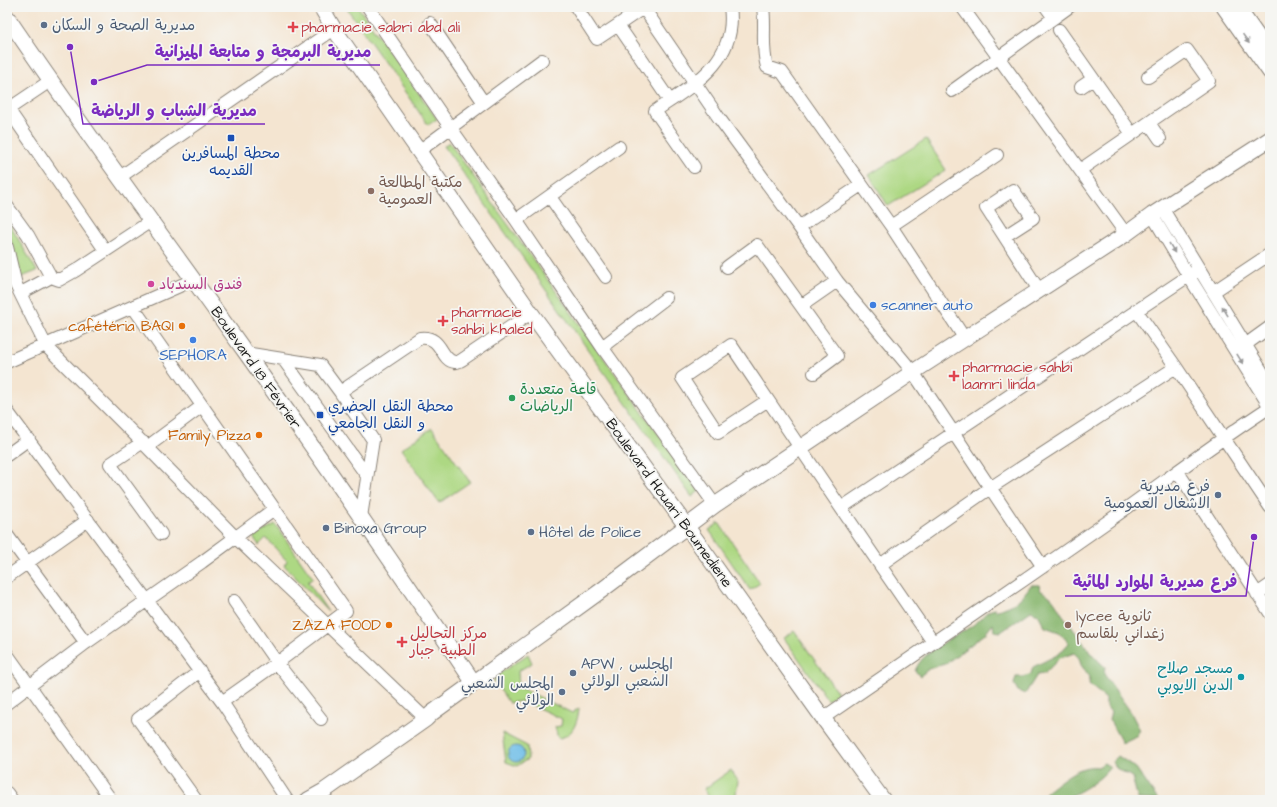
<svg xmlns="http://www.w3.org/2000/svg" width="1277" height="807" font-family="'Architects Daughter','Playpen Sans Arabic',sans-serif">
<rect width="100%" height="100%" fill="#f6f6f2"/>
<filter id="ink" filterUnits="userSpaceOnUse"><feTurbulence type="fractalNoise" baseFrequency=".025" numOctaves="2"/><feDisplacementMap in="SourceGraphic" scale="8" xChannelSelector="R" yChannelSelector="G"/><feConvolveMatrix kernelMatrix="1 2 1 2 8 2 1 2 1" color-interpolation-filters="sRGB"/></filter>
<filter id="wash" filterUnits="userSpaceOnUse"><feTurbulence type="fractalNoise" baseFrequency=".012" numOctaves="4" result="noise"/><feDisplacementMap in="SourceGraphic" scale="16" xChannelSelector="R" yChannelSelector="G"/><feGaussianBlur stdDeviation="0.9" result="paint"/><feColorMatrix in="noise" values="0 0 0 0 0 0 0 0 0 0 0 0 0 0 0 0 0 1.4 0 .05"/><feComposite in="paint" operator="in"/></filter>
<g filter="url(#wash)">
<rect width="100%" height="100%" fill="#f4e5d1"/>
<path fill="#add883" stroke="#647a50" d="M346,7H358L437,119L428,125Z
M926,139L946,170L888,206L869,175Z
M449,142L699,491L692,497L444,146Z
M7,220L37,271L19,278Z
M432,428L470,482L439,503L401,449Z
M719,523L760,583L750,590L709,530Z
M275,524L313,578L308,582L328,612L284,565L287,561L266,538L259,545L253,537Z
M794,631L838,693L828,700L784,638Z
M528,654L532,663L518,671L519,687L572,713L579,708C578,721 573,737 558,738L555,727L561,726L562,719L523,701L509,703L494,681L496,676Z
M502,733L527,746L528,759L517,766L506,762Z
M731,770L738,781L735,800H711L704,789Z"/>
<path fill="#8ab871" stroke="#536a46" d="M1031,585H1039L1041,591C1055,596 1057,608 1065,618C1078,635 1089,653 1105,667L1104,674L1130,711L1140,730L1136,736L1122,743L1109,719L1111,712L1106,707V699L1089,684L1090,677L1081,665L1079,658L1074,653L1060,658L1044,674L1037,675L1025,694L1018,691L1014,684L1016,677H1024L1031,674L1033,667L1059,654L1069,643L1059,632L1045,627L1038,614L1031,611L1001,632L994,631L993,624L985,634L945,664L930,668L920,676L915,671C924,647 960,637 978,621C985,615 985,611 995,609L996,611L997,610C1016,605 1020,600 1031,585Z
M1118,756L1136,768L1158,800L1138,799L1132,777L1116,768L1113,761Z
M1104,763L1110,767C1101,780 1078,794 1063,799C1058,801 1050,800 1044,800L1046,792C1061,781 1078,764 1098,767Z"/>
<path fill="#6dbde8" stroke="#446c82" d="M508 754a8 8 0 1 1 16 0a8 8 0 1 1-16 0Z"/>
</g>
<g filter="url(#ink)">
<g fill="none" stroke-linecap="round" stroke-linejoin="round">
<g stroke="#888076" stroke-width="14">
<path id="minor" d="M368,7L450,127L516,220L602,347L715,505
M576,7L597,39L618,25
M643,7L719,118L799,227L837,281L913,372L1043,567
M763,7C766,28 761,46 767,67L782,72L891,226L965,339
M962,7L1126,234
M1046,7L1054,18
M643,8L618,25L670,101
M430,23L484,103
M1059,30L1132,134
M1081,87L1093,79
M952,91L1069,7
M8,109L105,250
M7,110L50,81
M1149,123L1160,139
M419,151L542,60
M694,167L655,111C693,85 738,61 730,7
M1080,170L1209,81L1187,50L1148,77
M120,177L334,29
M550,197L606,277
M7,206L28,235L51,277
M1162,208L1270,385
M1152,215L1188,275L1270,407
M516,220L619,147
M891,226L997,155
M799,227L861,185
M1005,236L1033,218L1013,190L986,208L1039,290
M7,247L16,285L46,346L147,447L236,538L426,719
M727,267L757,245L801,306
M1213,292L1270,254
M21,293L51,277L59,280L75,271L151,221
M133,307L346,611L277,663L222,702
M1136,310L1176,367L1270,507
M1245,345L1270,327
M602,347L666,298
M246,353L320,365L340,392L420,338C443,335 440,361 455,362C458,363 463,359 466,357L531,313
M283,359L367,476
M7,362L193,280
M814,373L837,356L801,306L837,281
M340,392L373,440L361,517
M768,400L718,433L682,378L731,345C798,445 865,544 933,642
M7,411L222,702L287,800
M143,442L110,464L161,534
M147,447L202,406
M7,455L29,439
M1178,472L1270,613
M841,508L1199,269
M7,535L86,643
M880,565L990,488L1176,367
M7,577L88,520
M1257,594L1270,585
M234,601L277,663L321,719
M7,654L111,800
M7,703L86,643L202,562L274,509
M823,718C918,653 1013,588 1107,522C1161,484 1214,443 1270,407
M7,793L12,800
M196,800L138,719L200,671"/>
</g>
<g stroke="#888076" stroke-width="17">
<path id="major" d="M321,7L334,29L531,313L687,527L823,718L883,800
M1224,7L1270,72
M1237,7L1270,54
M7,17C84,131 166,241 246,353C324,462 399,572 474,683
M308,800L324,791L426,719L432,713L602,590L715,505L913,372L1126,234L1152,215L1270,139"/>
</g>
<use href="#minor" stroke="#fff" stroke-width="12"/>
<use href="#major" stroke="#fff" stroke-width="15"/>
</g>
<defs><path id="oneway-solid" d="M-6-.8H1V-3.2L6.5 0L1 3.2V.8H-6Z"/></defs>
<g fill="#999">
<use href="#oneway-solid" transform="translate(1246 39) rotate(55)"/>
<use href="#oneway-solid" transform="translate(1172 248) rotate(60)"/>
<use href="#oneway-solid" transform="translate(1225 311) rotate(-121)"/>
<use href="#oneway-solid" transform="translate(1240 359) rotate(58)"/>
</g>
</g>
<g fill="#5c6f8a" stroke="#f6f6f2" stroke-width="1.5">
<circle cx="44" cy="25" r="4"/>
<circle cx="1218" cy="495" r="4"/>
<circle cx="326" cy="528" r="4"/>
<circle cx="531" cy="532" r="4"/>
<circle cx="573" cy="673" r="4"/>
<circle cx="562" cy="692" r="4"/>
</g>
<g fill="#e0444e" stroke="#f6f6f2" stroke-width="1.5">
<path d="M291 21h4v4h4v4h-4v4h-4v-4h-4v-4h4z"/>
<path d="M441 315h4v4h4v4h-4v4h-4v-4h-4v-4h4z"/>
<path d="M952 370h4v4h4v4h-4v4h-4v-4h-4v-4h4z"/>
<path d="M400 636h4v4h4v4h-4v4h-4v-4h-4v-4h4z"/>
</g>
<g fill="#1a4fb4" stroke="#f6f6f2" stroke-width="1.5">
<rect x="227" y="134" width="8" height="8" rx="2"/>
<rect x="316" y="411" width="8" height="8" rx="2"/>
</g>
<g fill="#8d6e63" stroke="#f6f6f2" stroke-width="1.5">
<circle cx="371" cy="191" r="4"/>
<circle cx="1068" cy="625" r="4"/>
</g>
<circle fill="#d1479c" stroke="#f6f6f2" stroke-width="1.5" cx="151" cy="284" r="4"/>
<g fill="#3f7fe0" stroke="#f6f6f2" stroke-width="1.5">
<circle cx="873" cy="305" r="4"/>
<circle cx="193" cy="340" r="4"/>
</g>
<g fill="#e8710a" stroke="#f6f6f2" stroke-width="1.5">
<circle cx="182" cy="326" r="4"/>
<circle cx="259" cy="435" r="4"/>
<circle cx="389" cy="625" r="4"/>
</g>
<circle fill="#2e9e5b" stroke="#f6f6f2" stroke-width="1.5" cx="512" cy="398" r="4"/>
<circle fill="#0f9aa8" stroke="#f6f6f2" stroke-width="1.5" cx="1241" cy="677" r="4"/>
<g text-anchor="middle" dominant-baseline="central" stroke-width="3.5" stroke-linejoin="round" paint-order="stroke">
<g font-size="15" fill="#4e5e75" stroke="#f6f6f2" text-anchor="start">
<text x="52" y="25">مديرية الصحة و السكان</text>
<text x="1210" y="486" text-anchor="end">فرع مديرية<tspan x="1210" dy="17">الاشغال العمومية</tspan></text>
<text x="334" y="528">Binoxa Group</text>
<text x="539" y="532">Hôtel de Police</text>
<text x="581" y="664">APW , المجلس<tspan x="581" dy="17">الشعبي الولائي</tspan></text>
<text x="554" y="683" text-anchor="end">المجلس الشعبي<tspan x="554" dy="17">الولائي</tspan></text>
</g>
<g font-size="15" fill="#be3a42" stroke="#f6f6f2" text-anchor="start">
<text x="301" y="27">pharmacie sabri abd ali</text>
<text x="451" y="312">pharmacie<tspan x="451" dy="17">sahbi khaled</tspan></text>
<text x="962" y="367">pharmacie sahbi<tspan x="962" dy="17">laamri linda</tspan></text>
<text x="410" y="633">مركز التحاليل<tspan x="410" dy="17">الطبية جبار</tspan></text>
</g>
<g font-size="15" fill="#164399" stroke="#f6f6f2">
<text x="231" y="153">محطة المسافرين<tspan x="231" dy="17">القديمه</tspan></text>
<text x="328" y="406" text-anchor="start">محطة النقل الحضري<tspan x="328" dy="17">و النقل الجامعي</tspan></text>
</g>
<g font-size="15" fill="#785e54" stroke="#f6f6f2" text-anchor="start">
<text x="379" y="182">مكتبة المطالعة<tspan x="379" dy="17">العمومية</tspan></text>
<text x="1076" y="616">lycee ثانوية<tspan x="1076" dy="17">زغداني بلقاسم</tspan></text>
</g>
<g font-size="15" fill="#b23c85" stroke="#f6f6f2" text-anchor="start">
<text x="159" y="284">فندق السندباد</text>
</g>
<g font-size="15" fill="#366cbe" stroke="#f6f6f2" text-anchor="start">
<text x="881" y="305">scanner auto</text>
<text x="193" y="355" text-anchor="middle">SEPHORA</text>
</g>
<g font-size="15" fill="#c56008" stroke="#f6f6f2" text-anchor="end">
<text x="174" y="326">cafétéria BAQI</text>
<text x="251" y="435">Family Pizza</text>
<text x="381" y="625">ZAZA FOOD</text>
</g>
<g font-size="15" fill="#1c1c1c" stroke="#f6f6f2">
<text transform="translate(256 368) rotate(55)">Boulevard 18 Février</text>
<text transform="translate(669 503) rotate(54)">Boulevard Houari Boumediene</text>
</g>
<g font-size="15" fill="#27864d" stroke="#f6f6f2" text-anchor="start">
<text x="520" y="389">قاعة متعددة<tspan x="520" dy="17">الرياضات</tspan></text>
</g>
<g font-size="15" fill="#0d838f" stroke="#f6f6f2" text-anchor="end">
<text x="1233" y="668">مسجد صلاح<tspan x="1233" dy="17">الدين الايوبي</tspan></text>
</g>
</g>
<path fill="none" stroke="#7b2cbf" stroke-width="1.5" d="M94 82L147 65H380M70 47L83 124H265M1254 537L1246 596H1065"/>
<g fill="#7b2cbf" stroke="#f6f6f2" stroke-width="1.5">
<circle cx="94" cy="82" r="4"/>
<circle cx="70" cy="47" r="4"/>
<circle cx="1254" cy="537" r="4"/>
</g>
<g font-size="16" text-anchor="middle" font-weight="bold" fill="#7b2cbf" stroke="#f6f6f2" stroke-width="3.5" stroke-linejoin="round" paint-order="stroke">
<text x="263" y="57">مديرية البرمجة و متابعة الميزانية</text>
<text x="174" y="116">مديرية الشباب و الرياضة</text>
<text x="1155" y="587">فرع مديرية الموارد المائية</text>
</g>
<rect width="1277" height="807" fill="none" stroke="#f6f6f2" stroke-width="24"/>
</svg>
